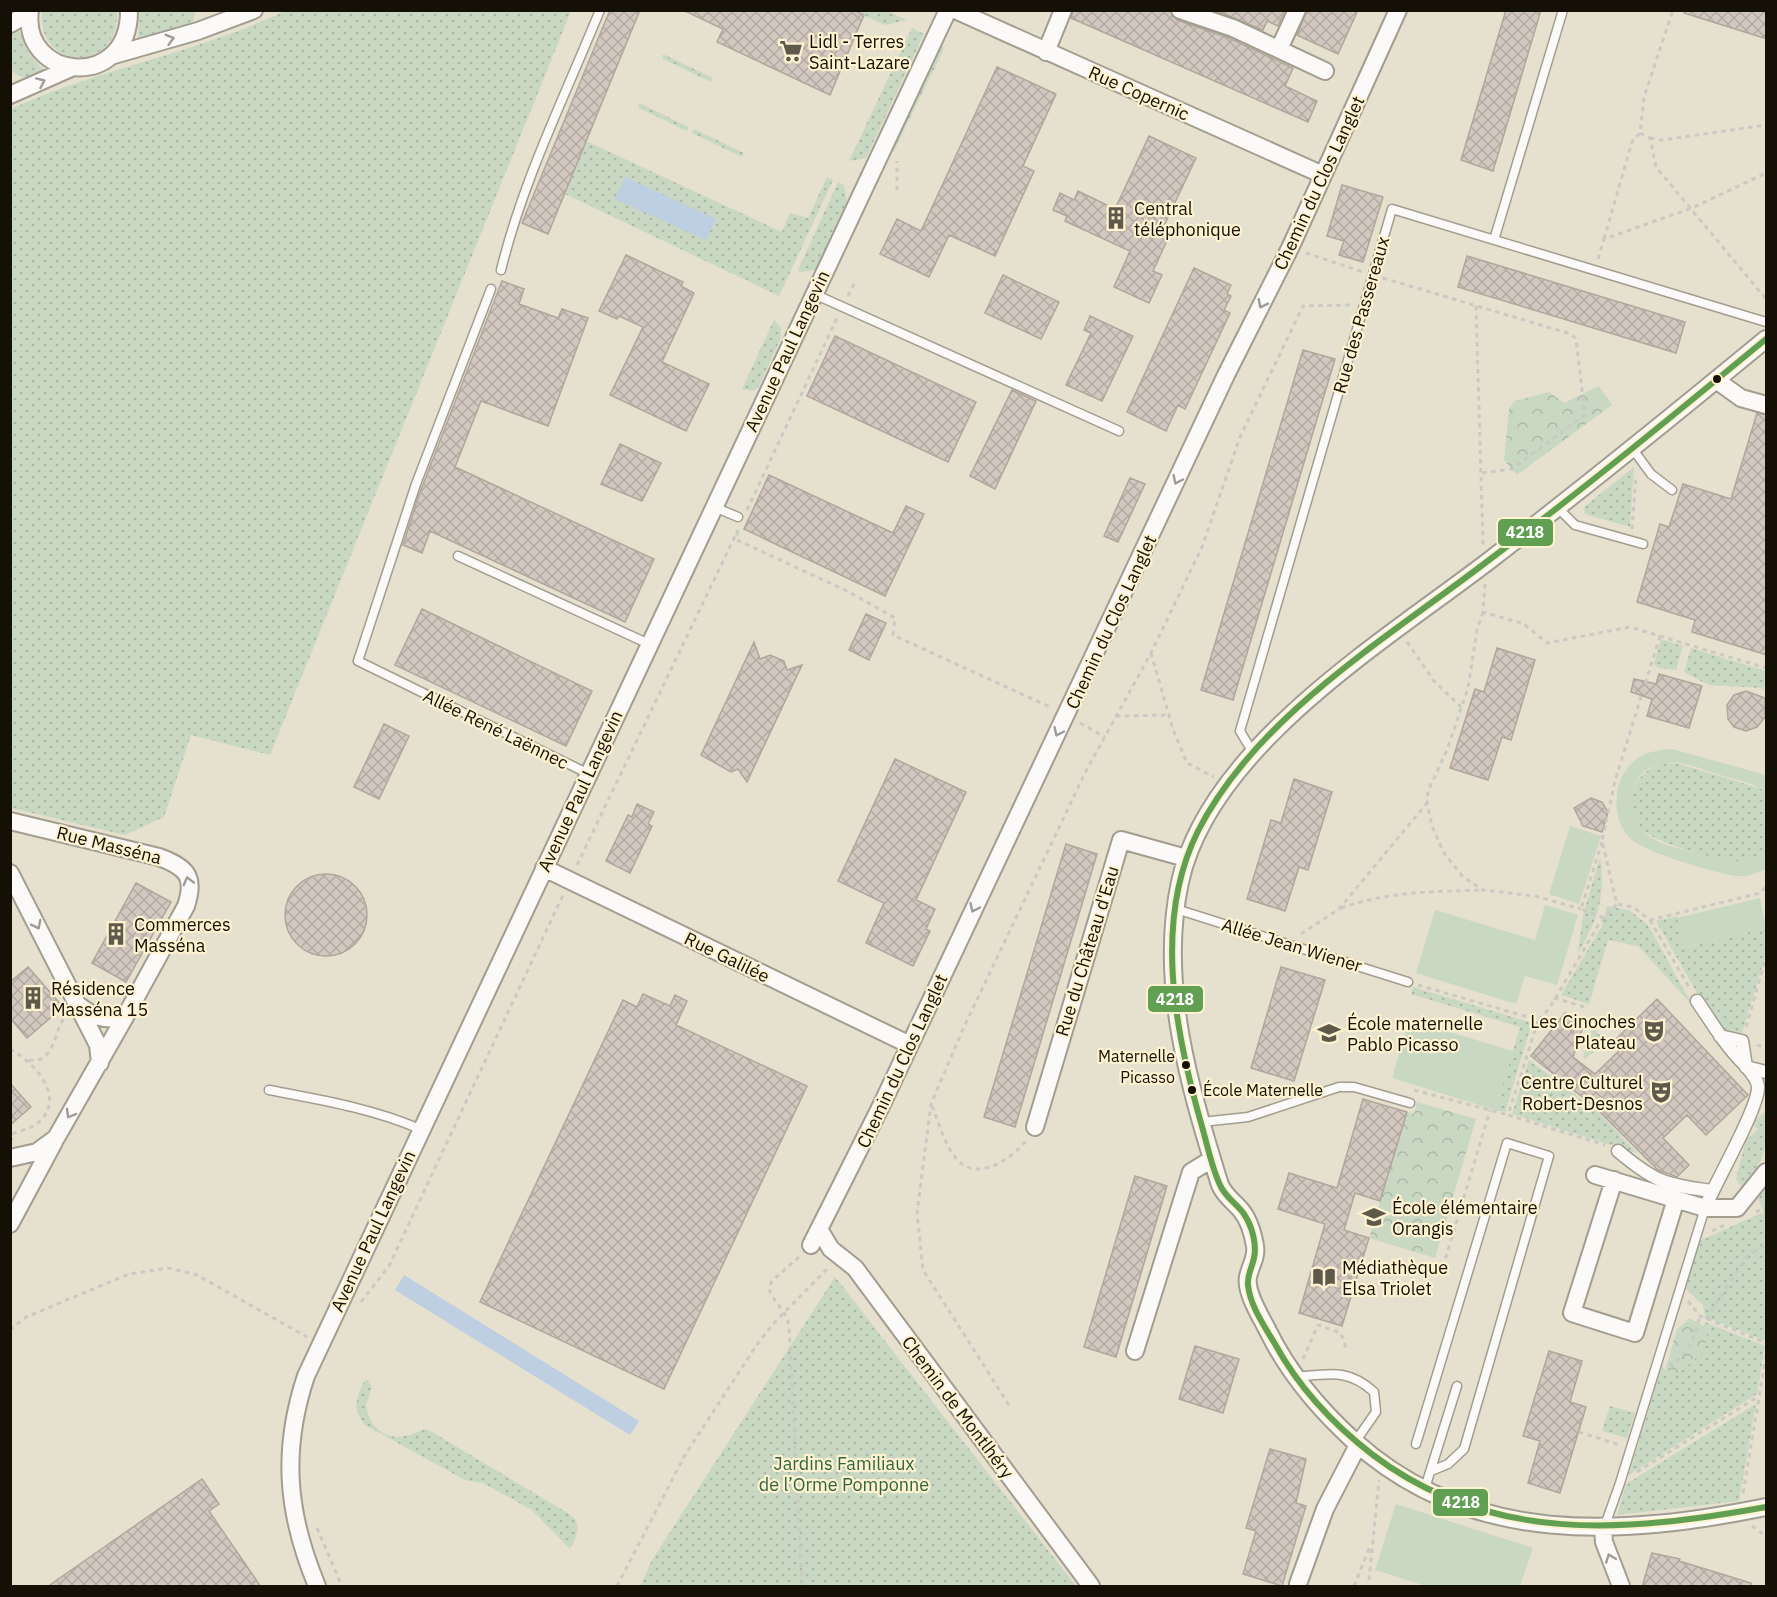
<svg xmlns="http://www.w3.org/2000/svg" width="1777" height="1597" font-family="'IBM Plex Sans',sans-serif">
<defs>
<pattern id="grass-dots" width="8" height="8" patternUnits="userSpaceOnUse" patternTransform="scale(1.5)"><rect width="8" height="8" fill="#c9d8c3"/><path d="M2 2h.1M6 6h.1" fill="none" stroke="#acb8a6" stroke-width="1.8" stroke-linecap="round"/></pattern>
<pattern id="forest-crowns" width="20" height="18" patternUnits="userSpaceOnUse" patternTransform="scale(1.5)"><rect width="20" height="18" fill="#c9d8c3"/><path d="M2 6a3 3 0 1 1 6 0M12 15a3 3 0 1 1 6 0" fill="none" stroke="#acb8a6"/></pattern>
<pattern id="building-cross-hatch" width="8" height="8" patternUnits="userSpaceOnUse" patternTransform="scale(1.5)"><rect width="8" height="8" fill="#d2c8bf"/><path d="M0 0l8 8M0 8l8-8" fill="none" stroke="#b3aba3"/></pattern>
</defs>
<rect width="100%" height="100%" fill="#e6e0ce"/>
<path fill="url(#grass-dots)" d="M287,10L571,11L270,755L191,735L164,817L125,835L11,808V109C100,68 198,53 287,10Z
M117,11C121,73 36,72 42,11Z
M139,11H195L193,23L138,41Z
M854,11H887L907,20L885,25Z
M912,28L924,34L866,158L849,161Z
M19,31L27,51L44,71C31,76 22,82 11,69V34Z
M942,44L944,49L893,153L892,149Z
M665,55L713,78L711,82L663,59L662,55Z
M641,104L689,127L687,131L639,108L638,105Z
M694,129L744,153L742,157L692,133Z
M586,141L782,232L790,213L808,218L827,177L833,180L779,296L565,194Z
M838,182L844,186L847,201L815,270L801,272L798,270Z
M774,320L781,327V338L758,388L752,391L742,389Z
M1634,467L1630,527L1585,514L1584,507Z
M1661,639L1683,646L1676,670L1659,668L1654,664Z
M1691,648L1766,671L1764,691L1761,688L1709,685L1684,672Z
M1664,762L1680,764L1762,789L1766,793V851C1759,856 1752,862 1742,862C1727,863 1711,857 1697,853C1668,844 1615,832 1634,788C1640,774 1650,767 1664,762Z
M1600,857C1606,897 1598,919 1578,953L1583,915Z
M1607,906L1629,910L1648,925L1693,1006L1638,946L1608,940L1589,1004L1561,995L1602,926Z
M1677,916L1685,948L1766,928V954L1742,1033L1723,1029L1701,1000L1656,921Z
M1413,987L1532,1023L1505,1112L1495,1110L1520,1027L1411,994Z
M1593,1027L1605,1042L1585,1059L1583,1057Z
M1529,1060L1600,1114L1637,1153L1512,1114Z
M1766,1111C1766,1151 1768,1155 1742,1187L1736,1179L1746,1140L1758,1130L1752,1123Z
M1766,1182V1341L1705,1317L1703,1305L1686,1289L1699,1241L1764,1212L1756,1194Z
M835,1277L1076,1586H640L652,1560Z
M1705,1322L1765,1346L1757,1394L1629,1475L1662,1365L1665,1370L1708,1329L1703,1326Z
M365,1380H368L372,1388L366,1405C368,1424 384,1441 405,1436C413,1435 419,1430 427,1429L571,1515C583,1526 576,1537 570,1549L532,1510L483,1483L465,1480L365,1425C352,1409 356,1396 365,1380Z
M1756,1404L1739,1501L1617,1515L1626,1484Z
M1610,1406L1635,1413L1627,1438L1602,1431Z"/>
<path fill="url(#forest-crowns)" d="M1599,386L1612,405L1517,475L1504,460L1509,409L1514,401L1549,392L1564,403Z
M1417,1102L1476,1119L1435,1258L1369,1238L1407,1112L1414,1114Z
M1690,1318L1708,1329L1704,1351L1675,1377L1666,1368L1677,1329Z"/>
<path fill="#c9d8c3" d="M1672,749L1766,775V793C1755,782 1735,780 1720,775C1703,770 1681,759 1663,763C1625,770 1624,817 1650,837C1663,846 1683,849 1698,853C1724,860 1743,868 1766,851V869C1759,872 1749,877 1740,876C1722,876 1645,852 1632,840C1609,820 1612,776 1637,759C1648,751 1660,750 1672,749Z
M1570,826L1601,836L1579,904L1549,894Z
M1760,898L1766,928L1684,948L1677,918Z
M1545,905L1578,915L1557,985L1525,976L1516,1004L1416,973L1435,910L1535,940Z
M1409,1020L1513,1051L1495,1110L1392,1078Z
M1396,1504L1533,1548L1520,1586H1426L1375,1570Z"/>
<path fill="#bfcfe2" d="M625,177L716,219L706,240L615,199Z
M404,1275L639,1421L630,1435L395,1290Z"/>
<path fill="url(#building-cross-hatch)" stroke="#b0a69c" stroke-width="1.5" d="M610,10H640L548,234L522,223Z
M683,10H854L864,15L830,95L717,42L723,29Z
M1073,10H1170L1177,20L1229,38L1293,68L1285,86L1317,101L1308,122L1071,18Z
M1214,10H1285L1278,26L1267,21L1263,30Z
M1307,10H1358L1338,54L1297,35Z
M1506,10H1541L1493,171L1461,160Z
M1685,10H1767V39L1684,13Z
M997,67L1056,94L1023,166L1034,171L995,256L949,235L929,277L880,254L897,219L921,231Z
M1149,136L1196,158L1162,230L1170,234L1153,271L1162,275L1149,303L1114,287L1130,251L1065,221L1067,216L1053,210L1060,193L1074,200L1078,191L1115,209Z
M1342,185L1383,197L1363,262L1339,255L1344,241L1327,236Z
M626,255L683,282L681,286L694,293L662,362L709,384L686,431L610,395L643,327L619,316L617,319L599,311Z
M1467,256L1685,322L1676,353L1458,287Z
M1194,268L1231,285L1227,294L1231,296L1224,310L1230,313L1185,409L1178,405L1166,431L1127,412Z
M1003,275L1059,302L1041,339L985,313Z
M502,281L524,289L519,304L558,318L562,309L588,318L548,426L481,401L455,467L654,559L625,622L430,531L422,553L403,545L419,495Z
M1090,316L1133,336L1102,401L1066,385L1091,333L1084,330Z
M835,336L976,402L948,462L807,396Z
M1303,350L1335,359L1233,700L1201,690Z
M1012,390L1036,401L995,489L970,476Z
M1757,413L1767,415V655L1692,632L1695,620L1637,602L1660,524L1669,527L1683,484L1731,499Z
M620,444L661,463L642,501L601,484Z
M769,475L893,533L906,506L924,514L885,596L744,529Z
M1130,478L1145,484L1118,542L1104,536Z
M422,609L592,691L566,746L395,665Z
M866,614L886,623L869,660L849,650Z
M754,642L760,659L770,655L784,661L787,670L802,665L747,782L738,769L731,772L701,755Z
M1497,648L1535,660L1511,740L1502,737L1488,780L1450,768L1475,689L1484,692Z
M1659,674L1702,686L1689,728L1647,716L1652,699L1631,692L1634,679L1656,684Z
M1746,691L1765,698V717L1757,727L1746,731L1734,727L1728,719L1727,705L1734,695Z
M384,724L409,736L379,799L354,787Z
M895,759L966,792L916,900L935,909L926,929L930,931L913,966L866,943L884,903L838,881Z
M1294,779L1332,792L1308,870L1299,867L1285,911L1247,899L1271,820L1281,823Z
M1591,798L1602,802L1608,812L1602,832L1583,826L1574,808Z
M637,804L654,812L648,824L652,826L630,873L606,861L628,815L632,817Z
M1066,844L1097,854L1015,1127L984,1117Z
M285 915a41 41 0 1 1 82 0a41 41 0 1 1-82 0Z
M136,883L171,902L126,982L92,963Z
M28,967L63,1007L27,1038L10,1018V982Z
M1281,967L1325,980L1294,1081L1251,1068Z
M643,994L670,1006L675,995L687,1001L676,1025L807,1086L664,1389L480,1302L623,1000L637,1007Z
M1657,999L1748,1095L1706,1135L1687,1115L1663,1138L1689,1165L1677,1177L1658,1170L1596,1108L1531,1056L1565,1013L1585,1020L1573,1057L1595,1074L1622,1048L1615,1040Z
M10,1083L31,1107L10,1125Z
M1363,1099L1407,1112L1380,1201L1355,1193L1344,1230L1369,1238L1342,1326L1299,1313L1325,1224L1278,1209L1289,1173L1337,1188Z
M1135,1176L1167,1186L1116,1357L1084,1347Z
M1195,1346L1239,1359L1223,1413L1179,1399Z
M1549,1351L1582,1361L1570,1402L1586,1407L1560,1493L1528,1483L1540,1441L1523,1436Z
M1270,1449L1306,1459L1296,1503L1306,1506L1282,1586L1243,1574L1256,1531L1246,1528Z
M202,1479L219,1504L209,1511L261,1587H47Z
M1652,1553L1680,1559L1679,1561L1751,1583V1587H1642Z"/>
<g fill="none" stroke-linecap="round" stroke-linejoin="round">
<g stroke="#a29d8f" stroke-width="11">
<path id="service" d="M1494,240L1563,10
M501,270C523,180 565,96 600,10
M491,289L416,484L358,661L589,774
M814,294L1119,431
M1632,448L1651,474L1672,490
M714,507L738,517
M1557,507L1575,525L1643,544
M458,556L649,644
M1252,751L1240,731L1392,209L1766,322
M1176,909L1408,982
M269,1090C321,1100 371,1108 420,1129
M1202,1122L1248,1117L1339,1087H1354L1410,1103
M1296,1377C1328,1374 1348,1368 1374,1392L1376,1412L1355,1442
M1416,1444L1507,1143L1549,1156L1464,1449L1448,1464L1431,1471
M1425,1488L1457,1386
M1604,1528L1620,1483L1705,1208"/>
</g>
<g stroke="#a29d8f" stroke-width="15">
<path id="pedestrian" d="M1697,1001C1712,1023 1725,1045 1744,1064C1749,1070 1758,1079 1758,1087C1759,1107 1715,1183 1705,1208
M1720,1036L1742,1041L1746,1067L1766,1072
M1618,1151C1655,1182 1665,1185 1712,1191"/>
</g>
<g stroke="#a29d8f" stroke-width="20">
<path id="minor" d="M30,10C20,81 130,92 129,10
M955,10L1323,175
M1180,10L1233,28L1325,71
M10,24L29,13
M1279,49L1297,10
M1046,52L1063,10
M114,55L198,31L254,10
M10,95L71,68
M1766,339C1675,414 1584,488 1490,560C1386,640 1209,747 1180,882C1158,984 1190,1088 1220,1185C1225,1196 1232,1200 1240,1209C1248,1218 1253,1234 1255,1246C1257,1258 1250,1266 1248,1277C1245,1292 1261,1317 1268,1331C1289,1374 1319,1409 1354,1441C1471,1547 1623,1536 1766,1507
M1716,380L1741,398L1766,405
M10,821L159,857C186,867 196,876 186,906L125,1017C104,1021 93,1017 77,1004
M544,868L910,1045
M10,873L98,1045L100,1063
M1035,1127L1121,840L1186,858
M10,1158L37,1152L56,1138L125,1017
M1595,1175L1705,1208H1737L1766,1172
M1614,1180L1572,1313L1635,1333L1676,1199
M10,1224L54,1142
M820,1231L831,1249L855,1268L1091,1586
M811,1245L882,1104L1226,375L1291,246L1398,10
M1135,1351L1191,1172L1212,1159
M1603,1528L1604,1542L1621,1586
M1298,1584L1325,1509L1358,1445
M317,1586C287,1514 281,1451 306,1376L948,10"/>
</g>
<path stroke="#cac9c4" stroke-width="3" stroke-dasharray="4.5 4.5" stroke-linecap="butt" d="M1640,133L1650,138L1656,167L1766,299
M1650,138L1662,140L1766,125
M897,190V161
M1604,239L1632,142L1640,133L1644,97L1673,10
M1306,253L1363,272
M1598,259L1604,239L1692,208L1766,173
M1383,278L1571,334L1576,339L1585,415L1512,469L1482,473
M848,296L854,284
M1476,306L1483,545
M747,510L837,318
M1632,529L1636,476
M737,531V540L847,591L895,618L893,635L1050,707
M1485,584L1483,612L1524,624L1547,643L1630,627L1766,668
M1483,612L1477,630L1468,688L1447,750L1428,791L1427,803L1432,826L1444,853L1463,877L1483,890L1535,896L1581,909
M1660,636L1615,781L1602,841L1617,904L1633,907L1650,920L1760,893L1766,887
M1407,642L1434,681L1461,707
M1151,653L1173,729L1187,763L1214,777
M1116,716L1169,715
M1080,723L1105,737
M1602,842L1581,909L1604,918
M577,865L738,530
M1341,908C1391,891 1430,892 1482,890
M1650,920L1690,989
M1301,934L1339,909L1427,803
M1418,985L1538,1020L1549,1009L1599,924L1617,904
M1554,998L1588,1008
M1538,1021L1508,1115L1605,1145
M1746,1027L1766,958
M1757,1045L1766,1048
M10,1049C36,1063 69,1101 35,1125C29,1129 19,1131 12,1134V1140
M29,1060C55,1064 53,1032 65,1017
M1414,1090L1508,1115
M932,1106C939,1123 944,1143 955,1157C975,1184 1010,1160 1026,1141
M1756,1212L1766,1207
M1712,1231L1725,1225
M799,1257L772,1281L769,1289C775,1305 786,1309 789,1326L802,1586
M1443,1267L1490,1110
M1688,1301L1700,1316L1766,1343
M361,1302L389,1266L563,895
M1706,1319L1748,1255L1766,1245
M10,1330L26,1317L129,1274L168,1268L197,1275L307,1337
M1303,1359L1318,1325L1341,1333L1346,1348
M1669,1364L1673,1365L1691,1345L1700,1316
M1009,1405L923,1270L917,1213L931,1104L963,1029L1086,771L1151,653L1202,547L1240,437L1303,306L1350,305
M1579,1432L1620,1445
M1637,1472L1759,1396
M1743,1493L1766,1356
M1752,1526L1766,1536
M317,1528L342,1586
M1369,1580L1379,1480
M617,1586L685,1455L756,1346L773,1324L829,1267
M1354,1586L1371,1544"/>
<use href="#service" stroke="#fbfaf8" stroke-width="8"/>
<use href="#pedestrian" stroke="#fbfaf8" stroke-width="12"/>
<use href="#minor" stroke="#fbfaf8" stroke-width="16"/>
<g stroke="#fff2d0" stroke-width="10">
<path id="bus-1" d="M1766,339C1675,414 1584,489 1489,560C1389,637 1257,715 1198,831C1153,921 1175,1031 1201,1123C1207,1143 1211,1166 1220,1185C1225,1197 1237,1204 1244,1214C1252,1226 1257,1244 1254,1258C1252,1268 1247,1275 1248,1285C1250,1306 1265,1327 1275,1344C1299,1388 1334,1425 1373,1455C1492,1545 1628,1532 1766,1507"/>
</g>
<use href="#bus-1" stroke="#619f52" stroke-width="6"/>
</g>
<defs><path id="oneway-chevron" d="M-2-3.5L2.5 0L-2 3.5" fill="none" stroke-width="1.6" stroke-linecap="round" stroke-linejoin="round" transform="scale(1.5)"/></defs>
<g stroke="#9f9c97">
<use href="#oneway-chevron" transform="translate(170 39) rotate(-16)"/>
<use href="#oneway-chevron" transform="translate(41 82) rotate(-24)"/>
<use href="#oneway-chevron" transform="translate(1262 304) rotate(117)"/>
<use href="#oneway-chevron" transform="translate(1177 480) rotate(115)"/>
<use href="#oneway-chevron" transform="translate(1058 732) rotate(115)"/>
<use href="#oneway-chevron" transform="translate(188 881) rotate(-105)"/>
<use href="#oneway-chevron" transform="translate(974 908) rotate(115)"/>
<use href="#oneway-chevron" transform="translate(37 925) rotate(63)"/>
<use href="#oneway-chevron" transform="translate(70 1114) rotate(120)"/>
<use href="#oneway-chevron" transform="translate(1610 1558) rotate(-111)"/>
</g>
<defs>
<g id="supermarket-bare" transform="scale(1.8)"><path d="M-6-5.5h2.5l.6 2H6L4.5 2H-2.5L-4.4-4H-6ZM-1.5 3.2a1.3 1.3 0 1 0 .1 0ZM3 3.2a1.3 1.3 0 1 0 .1 0Z" fill="#5e594b" stroke="#fff2d0" stroke-width="2.5" paint-order="stroke"/></g>
<g id="building-bare" transform="scale(1.8)"><path d="M-4-6H4V6H1V3H-1V6H-4ZM-2.5-4.3h1.7v1.8h-1.7ZM.8-4.3h1.7v1.8H.8ZM-2.5-1h1.7V.8h-1.7ZM.8-1h1.7V.8H.8Z" fill="#5e594b" stroke="#fff2d0" stroke-width="2.5" paint-order="stroke"/></g>
<g id="theatre-bare" transform="scale(1.8)"><path d="M-5-5.5Q0-4 5-5.5V0Q5 5 0 6Q-5 5-5 0ZM-3.3-2.5H-1v1.5H-3.3ZM1-2.5H3.3v1.5H1ZM-2.8 1Q0 5.5 2.8 1Z" fill="#5e594b" stroke="#fff2d0" stroke-width="2.5" paint-order="stroke"/></g>
<g id="school-bare" transform="scale(1.8)"><path d="M0-5L7-2L0 1L-7-2ZM-4 1L0 2.5L4 1V4Q0 6-4 4Z" fill="#5e594b" stroke="#fff2d0" stroke-width="2.5" paint-order="stroke"/></g>
<g id="library-bare" transform="scale(1.8)"><path d="M-6-4Q-3-5.5-.7-3.5V5Q-3 3-6 4ZM6-4Q3-5.5 .7-3.5V5Q3 3 6 4Z" fill="#5e594b" stroke="#fff2d0" stroke-width="2.5" paint-order="stroke"/></g>
</defs>
<g fill-rule="evenodd">
<use href="#supermarket-bare" x="791" y="51"/>
<use href="#building-bare" x="1116" y="218"/>
<use href="#building-bare" x="116" y="934"/>
<use href="#building-bare" x="33" y="998"/>
<use href="#theatre-bare" x="1654" y="1031"/>
<use href="#school-bare" x="1329" y="1033"/>
<use href="#theatre-bare" x="1661" y="1092"/>
<use href="#school-bare" x="1374" y="1217"/>
<use href="#library-bare" x="1324" y="1277"/>
</g>
<g fill="#141005" stroke="#fff2d0" stroke-width="2">
<circle cx="1717" cy="379" r="5"/>
<circle cx="1186" cy="1065" r="5"/>
<circle cx="1192" cy="1090" r="5"/>
</g>
<g text-anchor="middle" dominant-baseline="central" stroke-width="4.5" stroke-linejoin="round" paint-order="stroke">
<g font-size="16" fill="#141005" stroke="#fff2d0" text-anchor="end">
<text x="1175" y="1056">Maternelle<tspan x="1175" dy="21">Picasso</tspan></text>
<text x="1203" y="1090" text-anchor="start">École Maternelle</text>
</g>
<g font-size="18" fill="#141005" stroke="#fff2d0" text-anchor="start">
<text x="809" y="41">Lidl - Terres<tspan x="809" dy="21">Saint-Lazare</tspan></text>
<text x="1134" y="208">Central<tspan x="1134" dy="21">téléphonique</tspan></text>
<text x="134" y="924">Commerces<tspan x="134" dy="21">Masséna</tspan></text>
<text x="51" y="988">Résidence<tspan x="51" dy="21">Masséna 15</tspan></text>
<text x="1636" y="1021" text-anchor="end">Les Cinoches<tspan x="1636" dy="21">Plateau</tspan></text>
<text x="1347" y="1023">École maternelle<tspan x="1347" dy="21">Pablo Picasso</tspan></text>
<text x="1643" y="1082" text-anchor="end">Centre Culturel<tspan x="1643" dy="21">Robert-Desnos</tspan></text>
<text x="1392" y="1207">École élémentaire<tspan x="1392" dy="21">Orangis</tspan></text>
<text x="1342" y="1267">Médiathèque<tspan x="1342" dy="21">Elsa Triolet</tspan></text>
</g>
<g font-size="18" fill="#141005" stroke="#fff2d0">
<text transform="translate(1139 93) rotate(24)">Rue Copernic</text>
<text transform="translate(1319 183) rotate(-65)">Chemin du Clos Langlet</text>
<text transform="translate(1361 315) rotate(-74)">Rue des Passereaux</text>
<text transform="translate(787 351) rotate(-65)">Avenue Paul Langevin</text>
<text transform="translate(1111 622) rotate(-65)">Chemin du Clos Langlet</text>
<text transform="translate(496 729) rotate(26)">Allée René Laënnec</text>
<text transform="translate(580 791) rotate(-65)">Avenue Paul Langevin</text>
<text transform="translate(109 845) rotate(14)">Rue Masséna</text>
<text transform="translate(1292 945) rotate(17)">Allée Jean Wiener</text>
<text transform="translate(1087 951) rotate(-73)">Rue du Château d'Eau</text>
<text transform="translate(727 957) rotate(26)">Rue Galilée</text>
<text transform="translate(902 1061) rotate(-65)">Chemin du Clos Langlet</text>
<text transform="translate(373 1231) rotate(-65)">Avenue Paul Langevin</text>
<text transform="translate(958 1407) rotate(53)">Chemin de Montlhéry</text>
</g>
<g font-size="18" fill="#2c653f" stroke="#fff2d0">
<text x="844" y="1463">Jardins Familiaux<tspan x="844" dy="21">de l’Orme Pomponne</tspan></text>
</g>
</g>
<g stroke="#fff2d0" stroke-width="2">
<rect x="1497" y="518" width="57" height="29" rx="6" fill="#619f52"/>
<rect x="1147" y="985" width="57" height="28" rx="6" fill="#619f52"/>
<rect x="1432" y="1488" width="57" height="29" rx="6" fill="#619f52"/>
</g>
<g font-size="16" text-anchor="middle" font-weight="bold" fill="#fff">
<text x="1525" y="538">4218</text>
<text x="1175" y="1005">4218</text>
<text x="1461" y="1508">4218</text>
</g>
<rect width="1777" height="1597" fill="none" stroke="#141005" stroke-width="24"/>
</svg>
